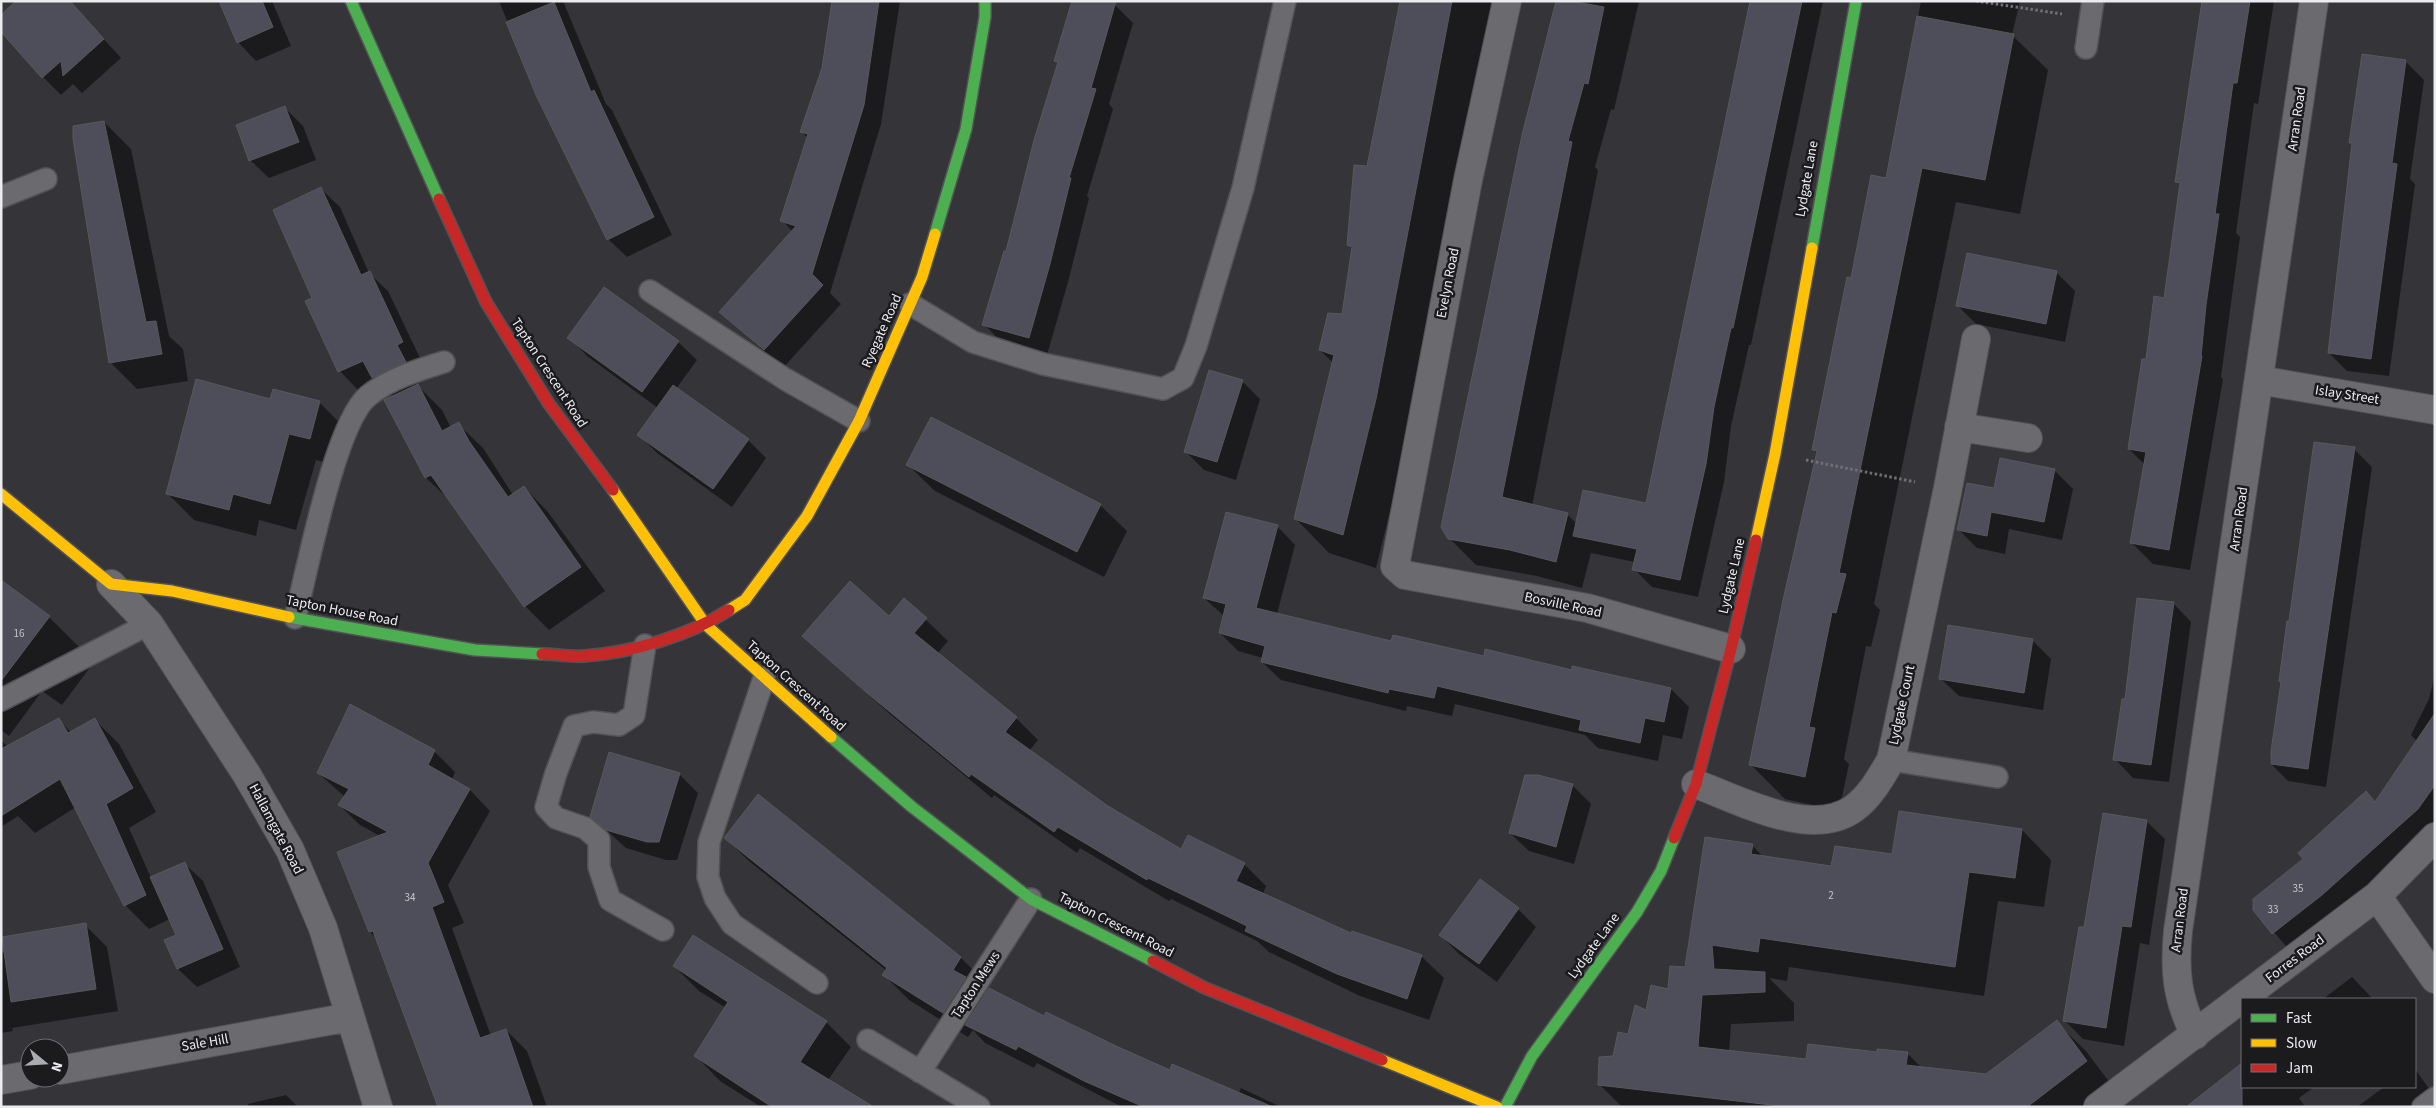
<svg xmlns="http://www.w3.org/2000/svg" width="2436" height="1108" font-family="'Source Sans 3',sans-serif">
<rect width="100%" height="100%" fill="#343439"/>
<path fill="#0007" d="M69,1L121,58L82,93L73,84L61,95L43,77Z
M219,1H272L291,46L256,61L238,42Z
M499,1H563L606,104L612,110L672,235L627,257L608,239L538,97Z
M833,1H900L881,124L830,293L841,304L783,368L720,312L792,231L782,220L808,138L802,132L823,68Z
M1102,1L1115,5L1133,23L1109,104L1113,109L1087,196L1089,198L1068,282L1047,355L1002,343L984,324L1007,253L1059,63L1056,61Z
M1402,1H1494L1409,434L1376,568L1329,553L1295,518L1333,363L1320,350L1343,316L1353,250L1348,244L1368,167Z
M1557,1H1639L1614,110L1611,109L1595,167L1598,170L1532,506L1568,515L1577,524L1647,505L1751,1H1823L1751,345H1749L1731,426L1724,482L1698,597L1652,587L1634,569L1635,562L1591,553L1582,588L1537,576L1476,565L1449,538Z
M1921,1H2020L2012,35L2048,70L2020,214L1956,202L1874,604L1880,610L1871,647L1866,646L1844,759L1849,764L1839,811L1785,799L1751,765L1817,454L1813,449L1852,280L1887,180Z
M2203,1H2274L2258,104L2254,103L2236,233L2240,237L2221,377L2223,379L2190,570L2153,564L2131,542L2145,465L2129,449L2147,361L2165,299L2180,185L2177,182Z
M2405,61L2424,80L2410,179L2415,184L2389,376L2347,371L2329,353L2353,144L2351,142Z
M285,108L303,126L316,160L269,178L250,160Z
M104,122L131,149L169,336L183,349L188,381L137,389L110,362Z
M321,189L340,207L369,273L388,291L421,360L414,363L423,380L416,384L442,410L451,428L458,424L483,448L513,495L524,487L548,512L605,591L549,630L525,606L451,501L426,478L386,401L393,397L377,381L358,390L340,371L307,302L314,299Z
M2057,273L2075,291L2065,342L1976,324L1957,305Z
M605,288L678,342L697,360L676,389L748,440L766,458L732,507L657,453L639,435L658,408L587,356L569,337Z
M1242,381L1260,399L1236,480L1204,470L1186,452Z
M271,401L319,402L346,429L336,465L316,460L296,530L259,520L256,536L194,520L167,493Z
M2354,449L2372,467L2326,787L2288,781L2270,763L2290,623Z
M908,465L1100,505L1127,531L1104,577L935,491Z
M2054,470L2073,489L2062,540L2009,529L2005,554L1977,548L1959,530Z
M1277,526L1295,545L1277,614L1392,643L1671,689L1689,707L1682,739L1663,735L1658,761L1598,748L1585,735L1455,704L1452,716L1407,706L1406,711L1281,680L1262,662L1263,658L1238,651L1220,633L1224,616L1204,598Z
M1,581L49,617L94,662L62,705L42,691L9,736L1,730Z
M905,600L948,641L937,654L1016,718L1038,740L1029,751L1107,807L1182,851L1244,864L1266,886L1263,894L1352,935L1421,956L1444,978L1429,1020L1360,996L1269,952L1257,941L1171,899L1169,901L1080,848L1077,853L994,795L992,798L891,715L803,636L889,617Z
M2173,603L2191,622L2169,782L2133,778L2115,759L2126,701Z
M1949,626L2033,641L2051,659L2043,710L1959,696L1940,678Z
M2435,674V829L2291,952L2255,910L2375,803L2417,741L2411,735L2429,699Z
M59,720L72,733L95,720L119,744L156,812L129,828L151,878L184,863L203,881L240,967L197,987L178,969L166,940L177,936L170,919L149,929L125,905L76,807L35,833L18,816L1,827V740L8,747Z
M434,751L455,772L452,780L470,790L490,811L448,885L464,923L452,928L491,1036L506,1030L527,1051L547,1107H439L377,939L370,932L339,852L380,836L360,825L339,805L345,797L318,773Z
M679,774L698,793L677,860H666L626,848L591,816Z
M1538,776L1573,786L1591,804L1574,864L1529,851L1510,833Z
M2146,821L2165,839L2149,945L2140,943L2124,1046L2083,1039L2065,1021L2085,929Z
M2022,830L2051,860L2044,907L1998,901L1984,996L1789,967L1787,981L1769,978L1794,1003V1021L1731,1024L1729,1052L1807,1061L1878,1053H1907L1922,1068L1986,1076L2056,1022L2086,1051L2116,1091L2095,1107H1622L1599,1084L1628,1035L1647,1011L1669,991L1686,968L1753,846L1764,858L1832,868Z
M725,838L961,958L985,982L979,991L985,997L1045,1018L1171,1071L1239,1093L1241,1088L1281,1107H1122L1037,1063L1034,1068L985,1043L973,1030L968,1037L909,1000L884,975L887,971L750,862Z
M1518,909L1536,927L1497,982L1459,954L1440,935Z
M85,925L107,947L118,1011L12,1028L13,1031L1,1033V953Z
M674,966L826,1022L851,1047L828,1080L871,1107H761L720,1081L696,1056L726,1008L699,991Z
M2352,977L2373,999H2323Z
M2242,1065V1087H2314L2299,1098L2304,1105L2302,1107H2188Z
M2415,1069L2435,1097L2425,1107H2357L2384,1087H2415Z
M286,1095L298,1107H249L248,1104Z"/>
<path fill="#4e4e5a" stroke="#58585c" d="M16,1H70L104,39L63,76L61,61L42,78L1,32V15Z
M219,1H262L273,27L237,43Z
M832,1H879L864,105L812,274L823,285L764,350L719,312L796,226L780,221L808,134L800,132L822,68Z
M1072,1H1116L1091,88L1096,89L1069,178H1071L1050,264L1029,338L982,325L1004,251H1006L1034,140L1058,62L1054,61Z
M1400,1H1452L1376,399L1343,535L1294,519L1334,355L1319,350L1328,313L1342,314L1352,247L1347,245L1354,165L1367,166Z
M1556,1H1570L1604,7L1588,84L1584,83L1568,141L1572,142L1502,497L1568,513L1556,562L1510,550L1448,539L1441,527L1522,135Z
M1750,1H1802L1733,328H1731L1714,407L1706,464L1680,580L1632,570L1637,549L1573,536L1583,490L1646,503Z
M2202,1H2250L2237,83H2233L2215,214H2219L2206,305L2201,356H2202L2169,550L2130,543L2146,452L2128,449L2142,359H2146L2154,296L2164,298L2180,183L2175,182Z
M554,2L591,92L594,90L654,217L607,240L536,95L506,22Z
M1917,16L2014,34L1985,180L1922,168L1839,573L1846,574L1836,613L1832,612L1809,727L1815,728L1805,777L1749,765L1783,600L1817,451L1812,450L1847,277L1851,278L1871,175L1886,178Z
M2362,54L2406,60L2392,163L2397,164L2371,359L2328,353L2352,143H2349Z
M285,106L299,142L249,161L236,125Z
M104,121L146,322L156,321L162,354L109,363L73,139V126Z
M321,187L361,275L370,271L403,342L397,345L406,362L372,378L363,361L338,372L305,301L312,298L273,210Z
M1967,253L2057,271L2046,324L1956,306Z
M604,287L679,341L642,392L567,338Z
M1209,370L1243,380L1217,462L1184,452Z
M196,379L270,399L273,389L320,401L310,439L289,434L270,504L233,494L229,510L166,494Z
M418,384L442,431L459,422L469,441L508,497L524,486L581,567L524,607L431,475L425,478L384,400Z
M673,385L749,439L713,489L637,435Z
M931,417L1101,504L1077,552L906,465Z
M2314,442L2355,447L2308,769L2271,764V751L2281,682L2279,681L2287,621H2289Z
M2000,458L2055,469L2044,522L1991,512L1987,536L1957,530L1967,483L1994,488Z
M1226,512L1278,525L1256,608L1391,641L1393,635L1484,656L1485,649L1572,670V666L1671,688L1664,722L1645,718L1640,743L1579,730L1581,720L1437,686L1434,698L1389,689L1388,693L1261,662L1265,646L1219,633L1226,604L1203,598Z
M1,580L50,616L1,681Z
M850,581L889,616L904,598L927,618L914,633L1017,717L1005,732L1108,806L1181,849L1188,835L1245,863L1236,881L1351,933L1352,931L1422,955L1407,999L1337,974L1245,931L1247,926L1148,878L1147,880L1058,827L1054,832L971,774L969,777L867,693L802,636Z
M2137,598L2174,602L2151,765L2113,760L2122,699H2125Z
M1948,625L2033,639L2024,693L1939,679Z
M350,704L435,750L428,765L470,789L428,863L444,902L432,907L480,1038L506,1029L533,1107H438L373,931L369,932L337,852L388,832L338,805L349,789L317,773Z
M2435,713V785L2418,809L2322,895L2272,934L2253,910V899L2303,859L2298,853L2366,791L2375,802Z
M59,718L68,733L95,718L133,788L106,804L146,895L124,906L60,779L1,816V749Z
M609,752L680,773L659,842H647L606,830L590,817Z
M1525,775H1538L1573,784L1556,847L1509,833Z
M758,794L961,957L953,970L966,977L943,1013L882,975L887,968L724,838Z
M1899,811L2022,829L2015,878L1969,872L1955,967L1760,938L1758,952L1712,945L1714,969L1765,972V992L1702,995L1698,1047L1806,1059L1808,1044L1877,1052V1049L1908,1052L1906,1065L1986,1074L2057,1020L2087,1061L2027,1107H1789L1598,1085L1599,1057L1613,1056L1618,1032L1628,1034L1635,1005L1646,1010L1651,985L1668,989L1670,966L1685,967L1705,837L1753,844L1751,854L1831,866L1835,846L1892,854Z
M2103,813L2147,820L2131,927L2122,926L2106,1028L2063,1021L2079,927H2084Z
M185,862L223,949L177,969L164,940L176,935L150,877Z
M1480,879L1519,908L1479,964L1439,935Z
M86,923L96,989L11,1002L2,937Z
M693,935L827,1021L800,1062L874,1107H772L694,1056L728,1002L673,966Z
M989,988L1044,1016L1046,1012L1116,1046L1170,1070L1172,1064L1273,1107H1144L1084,1081L1018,1046L1016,1050L965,1025Z
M2242,1063V1107H2186Z"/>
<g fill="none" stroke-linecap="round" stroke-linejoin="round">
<g stroke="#525256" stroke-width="24">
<path id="lane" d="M2086,48L2093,1
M1,197L46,179
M650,291L785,379L859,421
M910,304L973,342L1043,364L1163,389L1183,378L1196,346L1243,188L1285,1
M295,618C307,572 335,423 368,396C389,379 418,370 444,362
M645,645L634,715L619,725L593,722L574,726L556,773L546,807L556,818L585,828L599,840V867L610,900L663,930
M764,678L709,842L708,877L715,898L732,924L817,983
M1,700L149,624
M1891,760L1997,777
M868,1040L979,1107
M920,1072L1031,899
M2423,1107L2435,1098"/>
</g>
<g stroke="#525256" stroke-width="30">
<path id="street" d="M1507,1L1468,180L1395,566L1405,575L1587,608L1731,649
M2259,380L2435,410
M1959,427L2028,438
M111,584L149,624L247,775L290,850L323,928L378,1107
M1696,784C1740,800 1810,839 1853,809C1870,797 1881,777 1891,760L1948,488L1976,339
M2377,896L2435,979
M2195,1035C2177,998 2174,972 2178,931L2314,1
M60,1070L350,1017
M1,1080L30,1075
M2098,1107L2377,896L2435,837"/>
</g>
<g stroke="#525256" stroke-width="14">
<path id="fast" d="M351,1L439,199
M935,234L966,129L985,17V1
M1812,248L1856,1
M289,617L475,650L542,654
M831,737L912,807L1031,899L1153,961
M1505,1107L1532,1056L1637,912L1661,871L1674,838"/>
</g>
<g stroke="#525256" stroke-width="14">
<path id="slow" d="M613,490L706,625L831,737
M1,494L111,584L172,591L289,617
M1756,540L1775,454L1812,248
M729,610L745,600L807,516L859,421L922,277L935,234
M1382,1060L1497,1107"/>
</g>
<g stroke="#525256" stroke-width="14">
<path id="jam" d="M439,199L486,302L549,404L613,490
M542,654C556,654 571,657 584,656C632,653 690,635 729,610
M1674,838L1696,784L1731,649L1756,540
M1153,961L1205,988L1382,1060"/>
</g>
<path stroke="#707073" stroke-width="3" stroke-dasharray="2.5 2.5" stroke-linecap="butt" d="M1976,1L2062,14
M1806,460L1915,482"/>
<use href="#lane" stroke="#6b6b6f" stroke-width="21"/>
<use href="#street" stroke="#6b6b6f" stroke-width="28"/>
<use href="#fast" stroke="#4caf50" stroke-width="11"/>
<use href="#slow" stroke="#ffc107" stroke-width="11"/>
<use href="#jam" stroke="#c62828" stroke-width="11"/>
</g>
<g text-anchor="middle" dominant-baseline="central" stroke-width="5" stroke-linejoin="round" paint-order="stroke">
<g font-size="11" fill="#c4c4ca">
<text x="19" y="633">16</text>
<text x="2298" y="888">35</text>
<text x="1831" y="895">2</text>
<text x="410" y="897">34</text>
<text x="2273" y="909">33</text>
</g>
<g font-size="14" fill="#ebecf0" stroke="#1b1b1e">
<text transform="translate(2297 119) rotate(-82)">Arran Road</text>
<text transform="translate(1807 179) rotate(-80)">Lydgate Lane</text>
<text transform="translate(1448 283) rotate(-79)">Evelyn Road</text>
<text transform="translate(882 331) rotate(-66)">Ryegate Road</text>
<text transform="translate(549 373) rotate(57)">Tapton Crescent Road</text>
<text transform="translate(2347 395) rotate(9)">Islay Street</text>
<text transform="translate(2239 519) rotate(-82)">Arran Road</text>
<text transform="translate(1732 576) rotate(-77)">Lydgate Lane</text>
<text transform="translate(1563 605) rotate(12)">Bosville Road</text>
<text transform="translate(342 611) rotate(11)">Tapton House Road</text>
<text transform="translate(796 686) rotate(42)">Tapton Crescent Road</text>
<text transform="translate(1902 705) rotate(-78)">Lydgate Court</text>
<text transform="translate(276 829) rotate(62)">Hallamgate Road</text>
<text transform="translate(2180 920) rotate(-83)">Arran Road</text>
<text transform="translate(1116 925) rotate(27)">Tapton Crescent Road</text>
<text transform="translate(1594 946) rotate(-54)">Lydgate Lane</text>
<text transform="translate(2295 959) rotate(-37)">Forres Road</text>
<text transform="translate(976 985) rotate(-57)">Tapton Mews</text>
<text transform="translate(205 1043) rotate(-10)">Sale Hill</text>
</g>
</g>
<rect width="2436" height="1108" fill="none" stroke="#ebecf0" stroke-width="5"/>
<rect x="2241" y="998" width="175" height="90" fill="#1b1b1e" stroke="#6e6f72"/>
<rect x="2251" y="1014" width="25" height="8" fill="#4caf50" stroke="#6e6f72"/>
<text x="2286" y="1023" font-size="15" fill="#ebecf0">Fast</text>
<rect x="2251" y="1039" width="25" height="8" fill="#ffc107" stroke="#6e6f72"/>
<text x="2286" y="1048" font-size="15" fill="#ebecf0">Slow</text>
<rect x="2251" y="1064" width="25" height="8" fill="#c62828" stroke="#6e6f72"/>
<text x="2286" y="1073" font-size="15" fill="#ebecf0">Jam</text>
<g transform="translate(45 1063) rotate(108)"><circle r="24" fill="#1b1b1e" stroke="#6e6f72"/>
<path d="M0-4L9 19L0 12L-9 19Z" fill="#abacb0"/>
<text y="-8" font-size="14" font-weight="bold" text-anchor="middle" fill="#ebecf0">N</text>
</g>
</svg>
